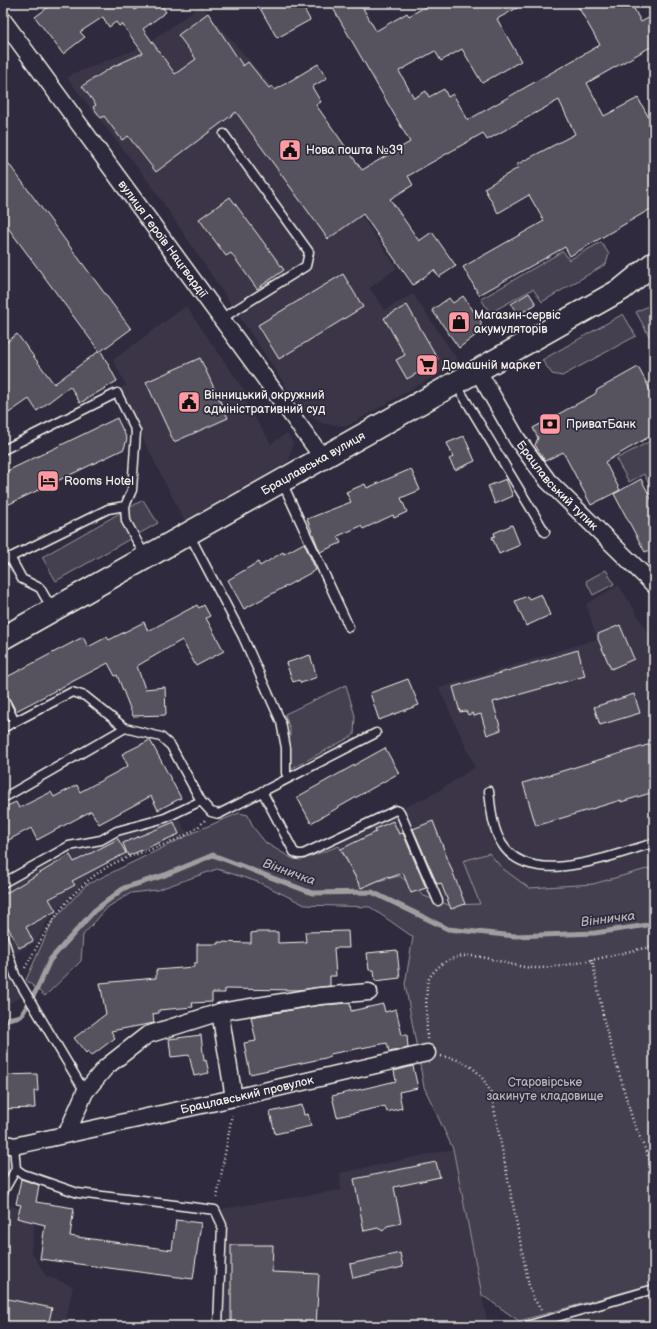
<svg xmlns="http://www.w3.org/2000/svg" width="657" height="1329" font-family="'Balsamiq Sans',sans-serif">
<rect width="100%" height="100%" fill="#2f2a3d"/>
<filter id="ink" filterUnits="userSpaceOnUse"><feTurbulence type="fractalNoise" baseFrequency=".025" numOctaves="2"/><feDisplacementMap in="SourceGraphic" scale="8" xChannelSelector="R" yChannelSelector="G"/><feConvolveMatrix kernelMatrix="1 2 1 2 8 2 1 2 1" color-interpolation-filters="sRGB"/></filter>
<g filter="url(#ink)">
<path fill="#3b3647" d="M201,5L275,90L397,268L370,288L384,310L413,294L459,362L347,426L324,424L310,417L296,401L151,185L67,78L72,74L145,46Z
M186,306L251,400L246,403L271,444L287,433L293,443L289,461L185,522L118,390L126,385L113,360Z
M619,585L654,642V906L545,915L449,905L424,896L405,879L377,881L361,888L336,839L435,793L475,767L439,688L597,639L586,604Z
M178,817L187,833L103,866L84,881L59,908L48,920L36,942L7,958L10,977L22,997L3,1006V887L71,849L103,844L120,835L164,823Z
M453,1149L488,1326H218L222,1225L215,1210L341,1190L340,1173Z
M3,1203L36,1214L31,1251L46,1276L73,1286L65,1326H3Z
M654,1289V1326H526Z"/>
<path fill="#454050" stroke="#9c989c" d="M601,242L609,254L606,264L542,302L533,289L490,313L481,299L563,251L569,260Z
M654,303V345L636,312Z
M623,314L636,336L562,376L552,374L542,360Z
M654,439V494L644,474L629,482L616,459Z
M143,500L158,523L56,581L42,557Z
M606,570L614,584L593,595L586,581Z
M346,685L355,716L354,735L291,769L289,766L290,730L285,714Z
M239,813L248,815L253,827L266,843L293,859L301,860L339,846L361,888L377,881L400,876L424,896L449,905L480,904L463,861L489,853L502,868L529,888L593,884L654,867V1284L519,1321L482,1295L453,1149L424,1087L405,984L413,937L370,907L305,905L258,882L217,869L157,890L131,893L108,907L83,935L81,961L45,996L26,980L52,922L86,885L201,829Z"/>
<g fill="none" stroke-linecap="round" stroke-linejoin="round">
<path stroke="#a19ea0" stroke-width="5" d="M3,1020L21,1016L36,991L50,960L94,911L124,888L165,875L213,855L312,893L372,892L448,929L515,936L595,933L654,924"/>
</g>
<path fill="#56525f" stroke="#f4f1e8" d="M54,3H130L135,10L144,3H160L166,12L143,29L175,74L196,59L178,35L208,13L243,66L248,62L269,88L272,86L275,90L318,64L327,78L312,87L321,102L316,105L362,170L410,142L330,3H360L376,31L407,13L409,16L432,3H526L497,19L521,61L482,83L462,49L441,61L435,51L399,71L414,98L426,91L429,97L444,89L448,97L453,94L468,120L600,45L576,3H631L641,22L654,15V45L587,83L604,116L638,98L654,127V207L570,256L565,247L479,295L463,267L544,221L529,195L498,213L484,188L518,168L516,165L575,134L559,100L487,140L483,133L408,176L413,185L390,199L419,241L432,232L456,266L439,277L434,270L413,285L363,214L328,239L236,112L156,172L128,136L122,140L104,116L101,118L93,107L96,105L82,86L112,67L143,53L122,24L119,26L116,22L109,27L103,17L80,32L85,37L63,54L35,17Z
M257,3H301L310,20L277,38Z
M3,156L131,329L101,351L117,381L80,403L70,386L37,411L29,399L3,417V345L17,334L54,384L99,351L3,221Z
M230,197L284,270L257,289L231,253L226,256L199,219Z
M343,274L363,307L279,359L258,325Z
M529,293L536,304L518,315L511,304Z
M463,296L482,323L480,324L484,329L459,348L432,310L449,298L453,303Z
M407,305L438,359L434,362L435,363L407,379L396,360L405,355L384,318Z
M200,358L228,418L174,442L146,382Z
M638,367L654,397V434L605,462L620,490L591,505L563,452L545,461L535,445L538,438L533,428L595,394L597,390Z
M117,418L127,439L124,449L3,507V473Z
M464,436L475,461L455,470L449,459L453,457L447,443Z
M411,469L420,490L401,498L407,512L394,518L393,515L363,529L361,526L338,536L341,543L320,552L307,519L351,502L346,492L365,484L367,488Z
M506,479L513,496L495,504L488,486Z
M641,479L654,504V548L645,552L614,494Z
M512,525L520,545L499,554L492,537L495,536L494,533Z
M304,543L316,570L244,609L228,580L258,562L260,566L283,552L284,554Z
M541,594L550,615L526,626L515,601L527,596L529,599Z
M197,605L199,608L204,605L210,616L206,618L224,651L196,666L182,640L137,666L145,689L165,687L166,715L133,716L117,675L115,676L108,663L16,711L3,687V679L83,637L88,647L107,637L109,640L144,622L148,631Z
M620,625L634,659L611,669L598,639V634Z
M578,650L585,676L493,702L501,730L487,735L481,714L474,716L473,713L468,715L466,711L460,712L453,687Z
M310,655L317,677L301,683L299,680L293,682L286,663Z
M408,679L419,705L379,720L370,693Z
M634,694L640,713L600,725L594,707Z
M150,740L181,798L158,810L151,796L99,824L91,811L37,840L31,828L3,843V808L16,802L19,808L51,792L54,797L77,785L80,792L128,766L122,754Z
M654,743V792L621,802V800L536,826L523,783Z
M385,748L399,773L311,823L297,797Z
M393,821L399,834L403,833L426,888L411,893L403,873L389,878V876L361,888L341,849L376,832L375,829Z
M433,821L465,904L451,909L441,883L437,884L413,829Z
M174,822L179,834L128,856L123,843Z
M118,839L126,853L72,881L75,885L49,899L56,911L26,927L33,941L19,948L3,918V895L70,855L74,862Z
M348,931L349,948H334L336,976H330V986L298,990L225,989V993H212V1002L192,1003L193,1007L159,1010V1013L153,1014L154,1023L111,1031L115,1038L91,1056L88,1051L86,1053L74,1038L106,1014L100,983L156,978V970L194,967V963H197V944H218V942L251,943V933L258,932H278V943L306,942L305,932Z
M397,950L400,978L375,981L374,970H369L367,953Z
M350,1003L351,1011L383,1004L385,1012L396,1009L402,1035H407L408,1048L389,1052L387,1043L330,1054V1057L250,1074L244,1043L256,1041L251,1017L321,1005Z
M201,1035L204,1061L206,1060L209,1073L194,1076L189,1055L171,1057L169,1039Z
M413,1066L418,1088L399,1092L402,1108L387,1112L385,1106L337,1117L332,1096L396,1081L394,1071Z
M37,1074L38,1091H34L35,1108L3,1109V1075Z
M302,1105L304,1115L308,1114L311,1126L275,1134L270,1112Z
M436,1162L440,1177L394,1187L401,1223L387,1226L383,1231L378,1228L364,1231L354,1179Z
M21,1179L39,1185L36,1202L74,1208L70,1236L172,1250L176,1220L201,1223L193,1279L40,1259L45,1225L17,1218L21,1205L16,1204Z
M231,1245H273L272,1272L319,1274L316,1326H231Z
M400,1253L403,1267L353,1278L350,1264Z
M3,1298L52,1308L48,1326H3Z"/>
<g fill="none" stroke-linecap="round" stroke-linejoin="round">
<g stroke="#f4f1e8" stroke-width="11">
<path id="lane" d="M221,319L306,266L309,252L224,134
M456,384L545,532
M3,450L117,393L136,431L132,490L125,506L126,521L145,556
M282,482L349,627
M189,534L243,637L281,722L286,748V773L289,778L376,733
M10,557L22,579L40,588L52,609
M3,561L108,509L125,506
M3,698L15,722
M3,728L72,692L85,696L125,728
M262,791L294,852L298,854H303L396,810L400,812L438,901
M489,791C491,808 492,828 502,844C531,890 614,854 654,843
M201,801L211,812L219,814L289,778
M3,883L69,846L101,840L117,831L165,818L201,801L171,746L161,737L125,728L7,796
M3,937L15,975L85,1092
M14,1146L16,1169L23,1174L78,1193L215,1210L222,1225L218,1326
M3,1192L16,1169
M526,1326L654,1289"/>
</g>
<g stroke="#f4f1e8" stroke-width="19">
<g id="street">
<path id="s1" d="M3,20L323,458"/>
<path id="s2" d="M478,371L517,439L548,481L654,585"/>
<path d="M220,1012L234,1098"/>
<path d="M67,1133L85,1092L106,1067L147,1035L220,1012L320,996L369,992"/>
<path id="s3" d="M3,1143L14,1146L234,1098L427,1053"/>
</g>
</g>
<g stroke="#f4f1e8" stroke-width="25">
<g id="primary">
<path id="s4" d="M3,638L622,289L654,263"/>
</g>
</g>
<path stroke="#f4f1e8" stroke-width="2.5" stroke-dasharray="1 3" stroke-linecap="butt" d="M592,959L605,1025L633,1121L654,1170
M25,968C46,930 66,893 104,869C131,851 185,845 205,820
M427,1039C427,1026 425,992 428,981C430,975 436,969 441,965C471,942 507,970 540,968C576,966 618,953 654,946
M441,1056C467,1060 480,1070 491,1093L529,1286L534,1299L542,1311
M217,1198L232,1115"/>
<use href="#lane" stroke="#2f2a3d" stroke-width="8"/>
<use href="#street" stroke="#2f2a3d" stroke-width="16"/>
<use href="#primary" stroke="#2f2a3d" stroke-width="22"/>
</g>
</g>
<defs>
<g id="civic-square" transform="scale(1.15)"><rect x="-9" y="-9" width="18" height="18" rx="4" fill="#ff9aa2" stroke="#2f2a3d"/><path d="M-.6-6.5H3V-4.5H.6V-3L4-1V1h2V6H-6V1h2V-1L-.6-3ZM-1.2 2.5V6h2.4V2.5Z" fill="#111"/></g>
<g id="shop-square" transform="scale(1.15)"><rect x="-9" y="-9" width="18" height="18" rx="4" fill="#ff9aa2" stroke="#2f2a3d"/><path d="M-5-2.5h2.3a2.7 3.5 0 0 1 5.4 0H5L5.5 6h-11ZM-1.5-2.5h3a1.5 2.3 0 0 0-3 0Z" fill="#111"/></g>
<g id="supermarket-square" transform="scale(1.15)"><rect x="-9" y="-9" width="18" height="18" rx="4" fill="#ff9aa2" stroke="#2f2a3d"/><path d="M-6-5.5h2.5l.6 2H6L4.5 2H-2.5L-4.4-4H-6ZM-1.5 3.2a1.3 1.3 0 1 0 .1 0ZM3 3.2a1.3 1.3 0 1 0 .1 0Z" fill="#111"/></g>
<g id="bank-square" transform="scale(1.15)"><rect x="-9" y="-9" width="18" height="18" rx="4" fill="#ff9aa2" stroke="#2f2a3d"/><path d="M-6-4H6V4H-6ZM0-2.3a2.3 2.3 0 1 0 0 4.6a2.3 2.3 0 1 0 0-4.6Z" fill="#111"/></g>
<g id="hotel-square" transform="scale(1.15)"><rect x="-9" y="-9" width="18" height="18" rx="4" fill="#ff9aa2" stroke="#2f2a3d"/><path d="M-6-4.5h1.5V1H6V5H4.5V3h-9V5H-6ZM-4 0a1.8 1.8 0 1 1 3.6 0ZM.5 0V-2.5h3Q6-2.5 6 0Z" fill="#111"/></g>
</defs>
<g fill-rule="evenodd">
<use href="#civic-square" x="290" y="150"/>
<use href="#shop-square" x="459" y="322"/>
<use href="#supermarket-square" x="427" y="365"/>
<use href="#civic-square" x="189" y="402"/>
<use href="#bank-square" x="550" y="424"/>
<use href="#hotel-square" x="48" y="481"/>
</g>
<g text-anchor="middle" dominant-baseline="central" stroke-width="3.5" stroke-linejoin="round" paint-order="stroke">
<g font-size="12" fill="#f4f1e8" stroke="#2f2a3d" text-anchor="start">
<text x="306" y="150">Нова пошта №39</text>
<text x="474" y="315">Магазин-сервіс<tspan x="474" dy="14">акумуляторів</tspan></text>
<text x="442" y="365">Домашній маркет</text>
<text x="204" y="395">Вінницький окружний<tspan x="204" dy="14">адміністративний суд</tspan></text>
<text x="566" y="424">ПриватБанк</text>
<text x="64" y="481">Rooms Hotel</text>
</g>
<g font-size="12" fill="#f4f1e8" stroke="#2f2a3d">
<text stroke="none"><textPath href="#s1" startOffset="271">вулиця Героїв Нацгвардії</textPath></text>
<text stroke="none"><textPath href="#s4" startOffset="356">Брацлавська вулиця</textPath></text>
<text stroke="none"><textPath href="#s2" startOffset="140">Брацлавський тупик</textPath></text>
<text stroke="none"><textPath href="#s3" startOffset="250">Брацлавський провулок</textPath></text>
</g>
<g font-size="12" fill="#b7b3b3" stroke="#2f2a3d">
<text x="545" y="1082">Старовірське<tspan x="545" dy="14">закинуте кладовище</tspan></text>
</g>
<g font-size="13" font-style="italic" fill="#b6b2b2" stroke="#2f2a3d">
<text transform="translate(289 872) rotate(20)">Вінничка</text>
<text transform="translate(608 919) rotate(-7)">Вінничка</text>
</g>
</g>
<rect width="657" height="1329" fill="none" stroke="#2f2a3d" stroke-width="16"/>
<rect x="8" y="8" width="641" height="1313" fill="none" stroke="#f4f1e8" stroke-width="1.5" filter="url(#ink)"/>
</svg>
